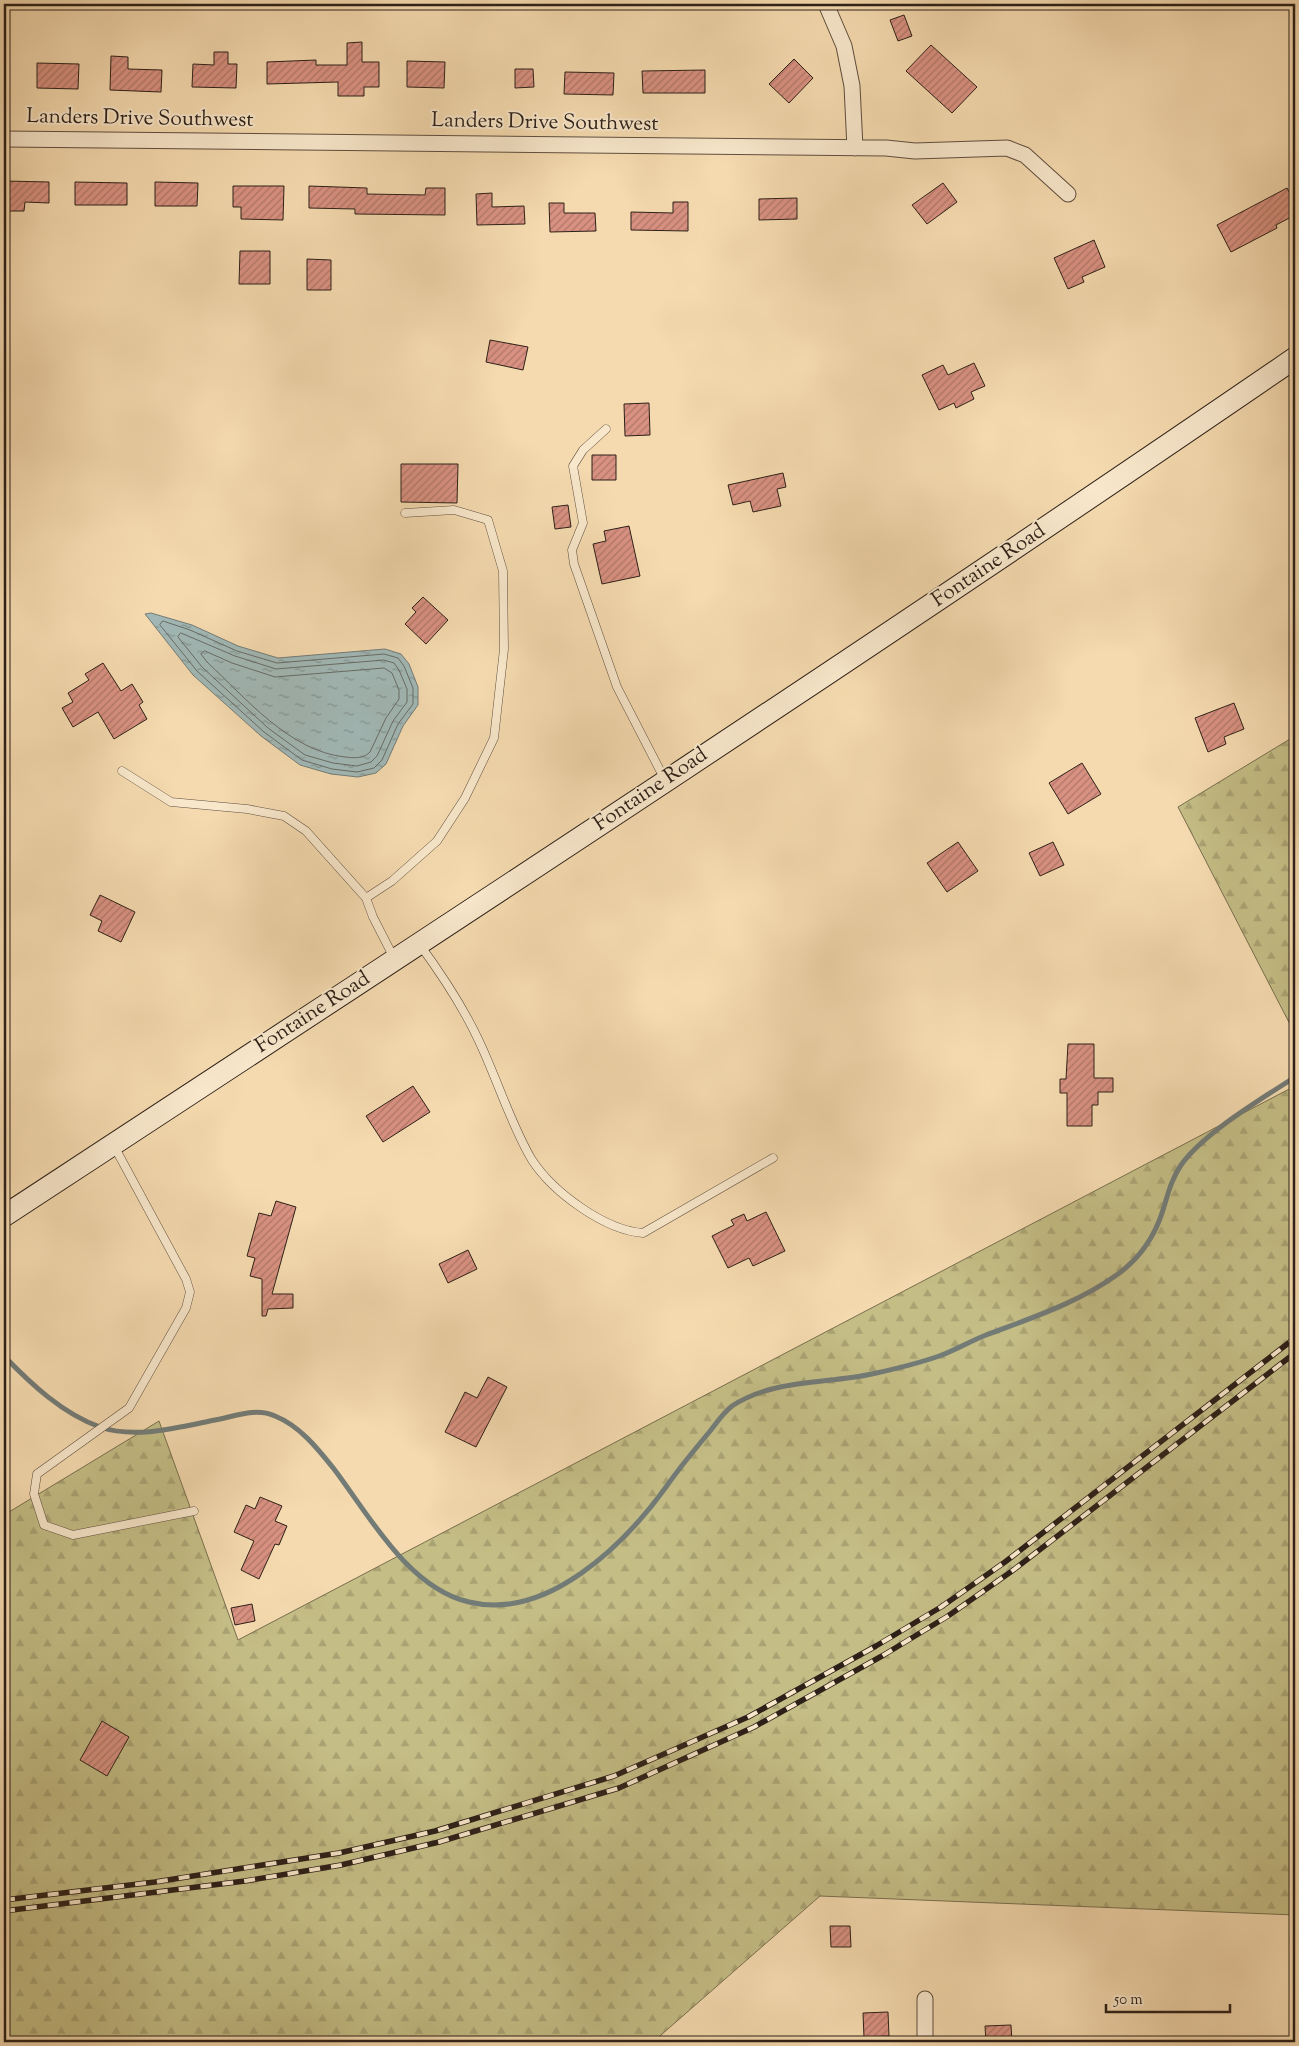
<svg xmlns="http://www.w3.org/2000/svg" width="1299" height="2046" font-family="'Sorts Mill Goudy',serif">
<defs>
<pattern id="forest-firs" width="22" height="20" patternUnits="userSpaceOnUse" patternTransform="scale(1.25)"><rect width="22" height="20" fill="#c4bd85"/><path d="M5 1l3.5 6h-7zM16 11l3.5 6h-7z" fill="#a9a272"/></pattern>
<pattern id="water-ripples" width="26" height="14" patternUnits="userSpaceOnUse" patternTransform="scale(1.25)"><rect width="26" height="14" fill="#a1b8b6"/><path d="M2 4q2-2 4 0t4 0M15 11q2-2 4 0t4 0" fill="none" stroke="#849593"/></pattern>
<pattern id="building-hatch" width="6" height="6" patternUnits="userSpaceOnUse" patternTransform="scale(1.25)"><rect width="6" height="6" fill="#d99181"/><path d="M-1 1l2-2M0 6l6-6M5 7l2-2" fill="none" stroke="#b07669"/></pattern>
</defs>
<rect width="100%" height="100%" fill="#f5daaf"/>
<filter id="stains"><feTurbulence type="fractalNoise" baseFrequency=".004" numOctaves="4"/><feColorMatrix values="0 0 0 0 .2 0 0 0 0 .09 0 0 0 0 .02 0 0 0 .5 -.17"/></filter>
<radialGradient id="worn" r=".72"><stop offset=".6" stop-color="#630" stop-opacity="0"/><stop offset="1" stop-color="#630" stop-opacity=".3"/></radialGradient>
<path fill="url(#forest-firs)" stroke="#786e4e" d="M1295,736V1034L1178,807Z
M1295,1086V1915L820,1896L653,2042H4V1515L159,1421L238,1640Z"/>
<path fill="url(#water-ripples)" stroke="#737b77" d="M151,613L192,625L238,646L278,658L385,649L401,654L409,664L418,687V705L403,726L386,764L376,773L358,777L331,774L300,765L261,736L193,675L145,614Z"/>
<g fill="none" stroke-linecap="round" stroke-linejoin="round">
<path stroke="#676c67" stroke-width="1" d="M163,621L190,630L237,651L277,663L384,654L398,658L404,666L413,688V704L398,724L382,760L374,768L357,772L332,769L302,760L264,732L197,671L160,625Z
M181,633L235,656L276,669L384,660L394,663L399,670L407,689V702L393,721L377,756L371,762L357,766L333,763L305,755L268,728L202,667L178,637Z
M205,651L232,663L275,677L384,668L392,673L399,690V699L386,718L370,752C363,759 354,758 345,757C289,751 246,698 207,662L201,654Z"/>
<path stroke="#737b77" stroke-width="5" d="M4,1356C31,1384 63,1414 100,1427C137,1440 183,1426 220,1419C238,1415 257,1408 275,1416C300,1426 318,1449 334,1469C369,1515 408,1588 469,1602C547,1621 624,1545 666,1487C680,1467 695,1449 711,1430C717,1422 724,1412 732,1406C773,1379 826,1384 872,1374C895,1369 920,1363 942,1355C957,1349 971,1341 986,1335C1031,1318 1078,1303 1118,1274C1140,1258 1155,1236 1163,1210C1168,1194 1171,1180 1181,1165C1205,1132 1260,1100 1295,1077"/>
</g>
<path fill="url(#building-hatch)" stroke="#2d2018" d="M904,15L912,36L898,41L890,20Z
M362,42V62H379V87H364V96H338V82L267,84V62L316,60V65H347V43Z
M931,45L977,87L952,113L906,71Z
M214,52H228V64H237L236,88L192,87L193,64L214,65Z
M111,56L128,57V69L162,70L161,92L110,90Z
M794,59L813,78L789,103L769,84Z
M407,61L445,62L444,88L407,87Z
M37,63L79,64L78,89L37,88Z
M515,69H533L534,87L515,88Z
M705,70V93H643L642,71Z
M565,72L614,73L613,95L564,94Z
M4,181L49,182V203L25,202L24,211H9V203H4Z
M75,182L127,183V205H75Z
M155,182L198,183L197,206H155Z
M943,183L957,202L927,224L912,205Z
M233,186H284L283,220L241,219V207H233Z
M309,186L367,188V194L425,195L426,188H445V215L355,214V209L309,208Z
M1287,188L1295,203V215L1276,225L1277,228L1231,252L1217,225Z
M492,193V207L524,206L525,224L477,225L476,194Z
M797,198V219L759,220V199Z
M673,202H688V231L631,230V212L673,213Z
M549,203H564V213H595L596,231L550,232Z
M1094,240L1105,267L1082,277L1084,282L1068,289L1054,258Z
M240,251H270V284H239Z
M307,259L331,260V290H307Z
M490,340L528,347L523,370L486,362Z
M974,363L985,386L971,392L974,399L956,408L954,403L939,410L922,375L943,365L948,375Z
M649,403L650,435L625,436L624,404Z
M592,455H616V480H592Z
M401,464H458L457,503L401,502Z
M783,473L786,487L777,489L781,506L753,512L750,501L733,505L728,485Z
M568,505L571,527L555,529L552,507Z
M629,526L640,576L602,584L593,544L606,541L604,531Z
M423,597L448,620L426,644L405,624L416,612L412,608Z
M103,663L121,691L132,684L143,702L139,705L147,719L114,739L98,712L73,727L62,708L73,702L68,693L89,680L85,674Z
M1234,703L1244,729L1224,737L1226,744L1208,752L1195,718Z
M1082,763L1101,794L1068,814L1049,783Z
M958,842L978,871L947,892L927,863Z
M1053,842L1064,865L1040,876L1029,853Z
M100,895L135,912L121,942L98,931L102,921L90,915Z
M1068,1044H1094V1078H1113V1092H1098V1105H1092V1126H1067V1093H1060V1079H1066Z
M413,1086L430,1112L383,1142L366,1116Z
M276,1201L296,1207L272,1294H293V1308L268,1309L266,1316H262V1279L250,1276L255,1258L247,1256L259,1213L271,1216Z
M766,1212L785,1251L753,1266L749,1258L728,1268L712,1236L734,1225L731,1220L744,1214L747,1221Z
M468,1250L477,1269L448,1283L439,1264Z
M488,1377L507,1387L476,1447L445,1432L465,1392L477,1398Z
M260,1497L282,1506L275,1521L287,1526L279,1545L275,1544L259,1579L241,1570L254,1541L234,1532L246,1505L255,1509Z
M252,1604L255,1621L235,1625L231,1608Z
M102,1721L129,1737L107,1776L80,1760Z
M830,1926H850L851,1947H831Z
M888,2012L889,2036L864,2037L863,2013Z
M1011,2025L1012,2042H986L985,2026Z"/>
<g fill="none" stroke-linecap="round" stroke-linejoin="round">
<g stroke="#5f4e3e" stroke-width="9">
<path id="lane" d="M606,429L583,450L573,466L583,523L572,550L574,564L617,687L665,780
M122,771L171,802L247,809L284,816L306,831L366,898
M420,945C442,975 462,1005 478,1039C496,1076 511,1125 532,1160C553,1192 604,1230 643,1233L773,1158
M394,958L373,917L366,898L392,881L437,841L465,798L494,738L504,649L503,571L488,520L454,510L405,513
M114,1146L186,1279L190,1292L186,1308L129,1408L37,1474L34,1494L44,1525L73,1535L194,1511"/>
</g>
<g stroke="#5f4e3e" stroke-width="17">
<path id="street" d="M826,4L844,46L852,86L855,148
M4,139L886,148L915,151L1007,148L1025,155L1068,194
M925,1999V2042"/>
</g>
<g stroke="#2d2018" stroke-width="23">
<path id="secondary" d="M4,1216C436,933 869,650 1295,358"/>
</g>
<use href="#lane" stroke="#f8e7cb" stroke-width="8"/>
<use href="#street" stroke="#f8e7cb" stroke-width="15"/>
<use href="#secondary" stroke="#f8e7cb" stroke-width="21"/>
<g stroke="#2d2018" stroke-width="5.5">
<path id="rail" d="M4,1900L155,1882L339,1853L435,1831L614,1776L748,1717L876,1646L941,1607L1005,1562L1295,1338
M4,1911L245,1881L341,1865L439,1842L619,1788L754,1727L882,1656L948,1616L1012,1571L1295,1353"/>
</g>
<use href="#rail" stroke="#f8e7cb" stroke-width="4" stroke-dasharray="11" stroke-linecap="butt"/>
</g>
<g text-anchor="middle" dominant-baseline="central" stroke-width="4" stroke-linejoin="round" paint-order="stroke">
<g font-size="21" fill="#2d2018" stroke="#f8e7cb">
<text transform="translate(140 119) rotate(1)">Landers Drive Southwest</text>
<text transform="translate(545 123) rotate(1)">Landers Drive Southwest</text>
<text transform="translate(989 566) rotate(-34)">Fontaine Road</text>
<text transform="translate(651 790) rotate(-34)">Fontaine Road</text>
<text transform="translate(313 1013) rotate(-33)">Fontaine Road</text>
</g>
</g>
<rect width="1299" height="2046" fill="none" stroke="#f5daaf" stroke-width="20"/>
<rect x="5" y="5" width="1289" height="2036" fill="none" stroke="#2d2018" stroke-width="2.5"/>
<rect x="10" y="10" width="1279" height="2026" fill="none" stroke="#2d2018"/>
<path d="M1106 2004v8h124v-8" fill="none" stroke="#2d2018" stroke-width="2.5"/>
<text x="1114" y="2004" font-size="15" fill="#2d2018" stroke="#f8e7cb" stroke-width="4" paint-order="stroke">50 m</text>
<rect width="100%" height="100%" filter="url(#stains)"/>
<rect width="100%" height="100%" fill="url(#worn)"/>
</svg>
